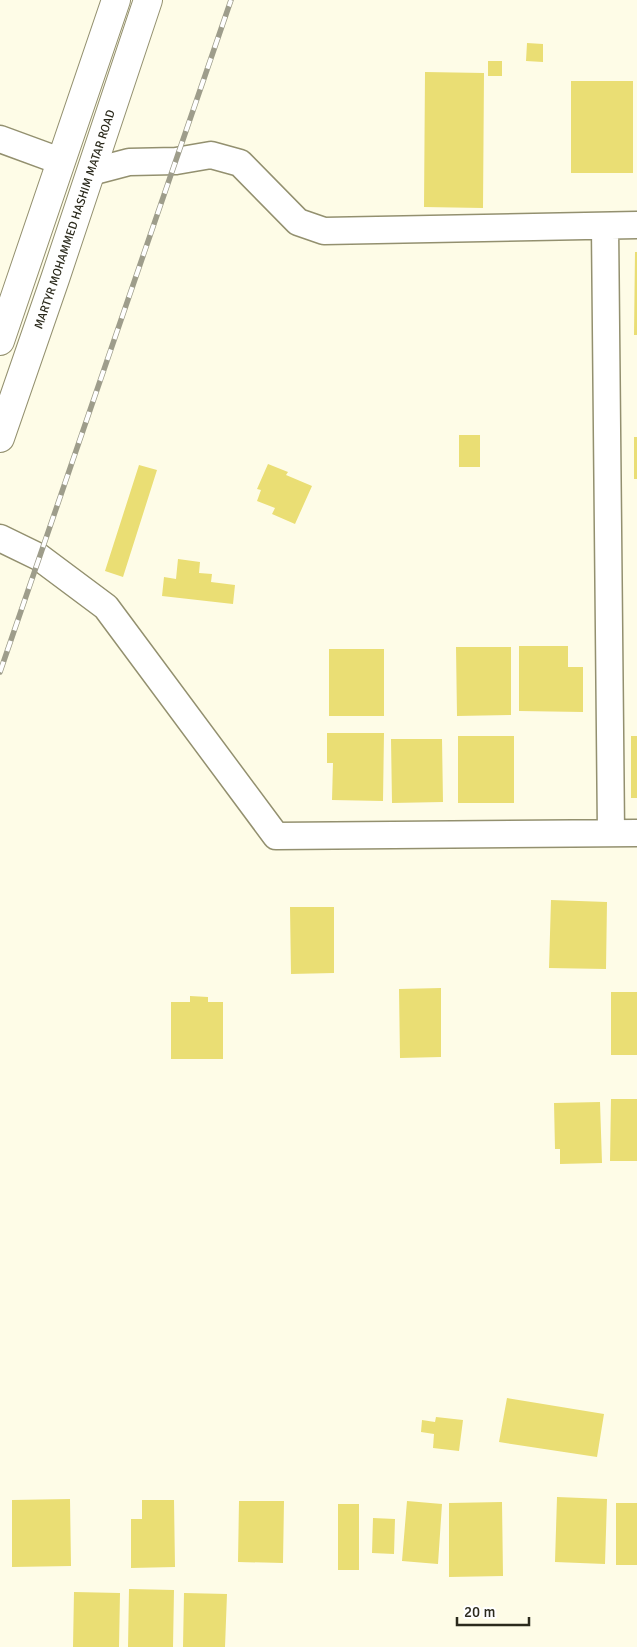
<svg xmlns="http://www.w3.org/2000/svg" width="637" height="1647" font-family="Signika,sans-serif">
<rect width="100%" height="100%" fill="#fefce7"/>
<path fill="#eade74" d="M527,43L543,44V62L526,61Z
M488,61H502V76H488Z
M425,72L484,73L483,208L424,207Z
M571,81H633V173H571Z
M635,252H637V335H634Z
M459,435H480V467H459Z
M634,437H637V479H634Z
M268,464L288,472L286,475L312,486L295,524L272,514L275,508L257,501L261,490L257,489Z
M139,465L157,470L123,577L105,571Z
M178,559L200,562L199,573L212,574L211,582L235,585L233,604L162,596L164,577L176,579Z
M519,646H568V667H583V712L519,711Z
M456,647H511V715L457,716Z
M329,649H384V716H329Z
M327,733H384L383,801L332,800L333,763H327Z
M458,736H514V803H458Z
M631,736H637V798H631Z
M391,739H442L443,802L392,803Z
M551,900L607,902L606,969L549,968Z
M290,907H334V973L291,974Z
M441,988V1057L400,1058L399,989Z
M611,992H637V1055H611Z
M190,996L208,997V1002H223V1059H171V1002H190Z
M611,1099H637V1161H610Z
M600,1102L602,1163L560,1164V1149H555L554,1103Z
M507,1398L604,1414L597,1457L499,1442Z
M436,1417L463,1420L459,1451L433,1448L434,1434L421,1432L422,1420L435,1422Z
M557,1497L607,1499L605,1564L555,1562Z
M70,1499L71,1566L12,1567V1500Z
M142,1500H174L175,1567L131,1568V1519H142Z
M239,1501H284L283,1563L238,1562Z
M407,1501L442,1504L438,1564L402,1561Z
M502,1502L503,1576L449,1577V1503Z
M616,1503H637V1565H616Z
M338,1504H359V1570H338Z
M373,1518L395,1519L394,1554L372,1553Z
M129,1589L174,1590L173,1647H128Z
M74,1592L120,1593L119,1647H73Z
M184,1593L227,1594L225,1647H183Z"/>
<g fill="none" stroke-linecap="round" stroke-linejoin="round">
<g stroke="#93906f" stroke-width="29">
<path id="minor" d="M0,139L60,161
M91,172L129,162L176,161L211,155L240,163L298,222L324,231L637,225
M605,226L611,833
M0,538L39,557L106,607L276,836L637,833"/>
</g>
<g stroke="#93906f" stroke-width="30">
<g id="major">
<path d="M0,341L116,0"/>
<path id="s1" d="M0,438L55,279L148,0"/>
</g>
</g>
<use href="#minor" stroke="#fff" stroke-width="26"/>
<use href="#major" stroke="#fff" stroke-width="28"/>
<g stroke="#9e9d8b" stroke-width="5.5">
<path id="rail" d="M0,672L231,0"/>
</g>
<use href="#rail" stroke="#fff" stroke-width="4" stroke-dasharray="11" stroke-linecap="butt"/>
</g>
<g text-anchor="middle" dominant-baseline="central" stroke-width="5" stroke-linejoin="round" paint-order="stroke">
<g font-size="12" fill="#2b2a1c" stroke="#fff">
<text stroke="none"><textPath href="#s1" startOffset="231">MARTYR MOHAMMED HASHIM MATAR ROAD</textPath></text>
</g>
</g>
<path d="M457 1617v8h72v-8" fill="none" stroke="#2b2a1c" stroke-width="2.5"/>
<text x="464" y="1617" font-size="15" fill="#2b2a1c" stroke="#ffffff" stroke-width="4" paint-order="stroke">20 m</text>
</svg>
